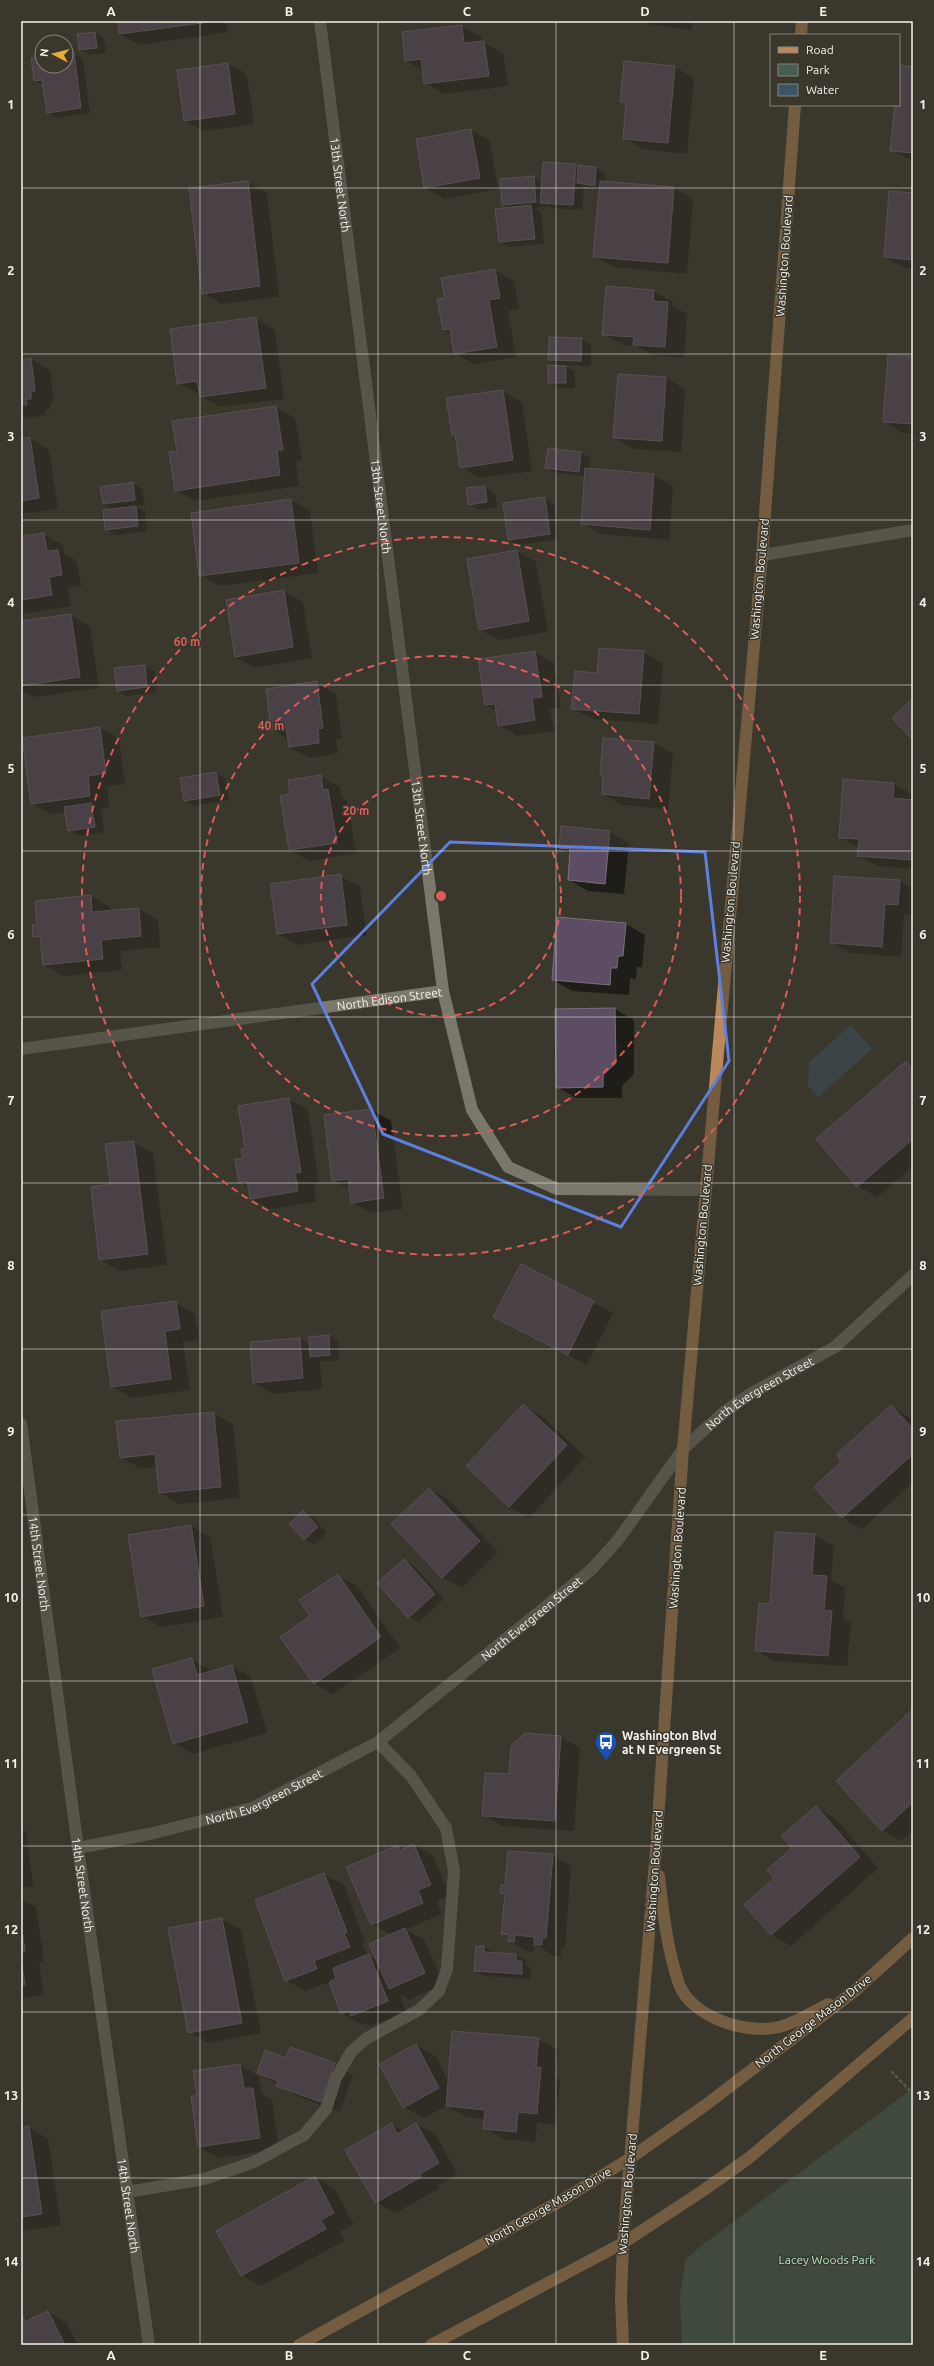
<svg xmlns="http://www.w3.org/2000/svg" width="934" height="2366" font-family="Ubuntu,sans-serif">
<rect width="100%" height="100%" fill="#3a382d"/>
<path fill="#455e52" d="M913,2088V2345H682L680,2294L686,2259L701,2246Z"/>
<path fill="#3c5467" d="M851,1025L872,1049L818,1097L808,1086L809,1062Z"/>
<path fill="#0007" fill-rule="evenodd" d="M119,21H226L228,32L140,45L120,34Z
M642,21H692L691,30L647,24Z
M462,26L481,37L482,42L503,53L508,86L444,94L425,83L423,71L406,61Z
M95,33L104,38L106,53L90,55L80,50Z
M74,53L83,59L90,113L57,118L48,112L44,86L35,81L42,58V66H66V54Z
M228,64L247,75L254,124L204,131L185,120Z
M675,67L694,78L687,154L643,149L624,138L627,105L621,102Z
M913,68V161L891,150L896,105H899Z
M471,130L490,141L498,189L444,199L425,188Z
M576,165L596,168L606,174L605,182L674,188L693,199L687,274L614,267L594,256L600,190L584,186L582,210L551,208L545,204L546,207L535,208L541,212L544,244L509,247L500,241L510,208L503,205L533,177L543,182Z
M247,182L267,193L279,297L222,304L203,293Z
M913,194V269L904,268L885,257Z
M494,270L514,281L519,309L508,311L516,357L474,364L455,353L452,334L444,330L446,299Z
M654,291L673,302V306L687,314L684,358L653,355L637,346L623,345L604,334Z
M256,318L275,330L284,399L220,407L200,396V394L178,383Z
M582,339L591,345V366L558,365L549,359Z
M913,357V433H903L884,422Z
M31,359L50,370L54,401L50,402V409L45,410L46,415L21,419V361Z
M566,367L575,372V388H558L549,382Z
M619,375L666,378L685,389L681,452L633,449L614,438Z
M503,391L522,402L532,471L480,478L461,467L456,436L452,434Z
M276,407L295,418L302,460L296,461L299,486L195,501L176,490L178,451Z
M30,438L49,450L58,509L21,514V440Z
M549,449L581,453L591,458L589,469L654,475L673,486L669,540L601,534L582,523L586,476L556,473L546,468Z
M133,483L142,489L145,505L135,506L145,512L147,531L115,535L106,529L114,510L104,504Z
M485,487L495,493L497,507L479,510L469,504L467,489Z
M545,498L554,504L559,539L518,545L509,539Z
M291,500L310,511L318,573L219,586L200,575Z
M43,534L63,545L64,554L77,562L81,585L68,588L71,606L22,614L21,537Z
M517,551L536,562L548,632L499,640L479,629Z
M284,591L303,602L312,658L255,668L236,657L227,600Z
M71,615L90,626L99,688L33,697L21,690V622Z
M535,652L554,663L561,708L550,709L554,731L518,736L499,725L497,711L486,705Z
M644,652L663,664L658,724L592,719L572,708L598,674Z
M145,666L155,671L156,692L127,696L117,690Z
M316,683L336,694L342,739H336L338,753L309,758L289,747V739L272,729Z
M100,728L119,739L125,784L107,787L109,807L101,808L104,832L78,836L69,830L66,812L51,814L32,803Z
M604,739L654,743L673,754L668,809L622,805L603,794L604,777L601,775Z
M216,773L225,778L229,800L195,806L185,800Z
M320,776L340,787L342,798L347,801L356,853L309,861L290,850L291,795Z
M844,780L894,784L913,795V869L878,866L858,855L859,848L840,837Z
M610,832L629,843L624,894L588,891L569,880L571,854L560,847Z
M340,876L360,887L366,935L297,945L278,934Z
M900,881L913,889V915L904,914L901,957L850,953L831,942Z
M91,896L110,907V911L139,909L158,920L160,947L120,951L122,970L63,976L44,965L42,941L34,937Z
M626,924L645,935L642,967H637L636,979L630,978L629,995L572,991L553,980Z
M615,1009L634,1020V1074L622,1086V1098H576L557,1087Z
M906,1062L913,1066V1166L877,1197L858,1186Z
M289,1099L308,1110L319,1183L314,1184L316,1202L270,1209L251,1198L249,1188L240,1182L244,1159L246,1149Z
M372,1110L391,1121L403,1209L371,1213L352,1202L351,1190L333,1180Z
M133,1142L153,1153L167,1265L119,1271L100,1259L111,1185Z
M521,1265L613,1313L587,1365L495,1317Z
M176,1303L195,1314L199,1340L183,1342L190,1390L132,1398L112,1387Z
M329,1336L338,1342L339,1360L320,1362L322,1389L273,1394L254,1383L300,1339L310,1345Z
M524,1406L543,1417L585,1457L529,1518L510,1507L467,1466Z
M891,1406L913,1420V1482L862,1529L843,1518L816,1487L843,1462Z
M213,1413L233,1424L240,1498L179,1504L160,1492L157,1467L140,1468L120,1457Z
M430,1489L449,1500L498,1552L462,1588L443,1577Z
M303,1511L312,1517L327,1533L314,1544L304,1539Z
M191,1526L210,1537L223,1617L161,1627L142,1616Z
M815,1535L834,1546L831,1580L845,1588L843,1618L851,1623L847,1666L775,1661L756,1650L771,1605Z
M404,1560L414,1566L444,1599L418,1623L409,1617Z
M338,1575L357,1586L400,1648L333,1694L314,1683L312,1617Z
M192,1659L212,1672L232,1666L251,1677L267,1733L193,1754L174,1743Z
M913,1710V1831L901,1841L882,1830Z
M561,1737L580,1748L574,1831L502,1826L483,1815Z
M816,1807L835,1818L878,1868L791,1946L772,1935L745,1905L775,1878Z
M21,1829L26,1832L33,1886L21,1888Z
M414,1845L433,1856L450,1896L437,1901L442,1914L406,1929L424,1940L444,1984L409,2000L400,1995L406,2012L371,2026L365,2023L361,2024L341,2013L330,1982L305,1991L286,1980L324,1874L344,1885L365,1943L363,1944L367,1956L376,1959L391,1935L372,1924L347,1867L398,1846L404,1849ZM333,1972H335L338,1979L336,1980Z
M552,1855L571,1866L565,1948H561V1956H554L538,1946H534L533,1952H529L509,1941L510,1938L502,1934L506,1895L501,1893L506,1887Z
M21,1899L36,1907L44,1962L39,1963L44,1995L21,1998Z
M222,1919L241,1930L261,2033L208,2043L189,2032L169,1929Z
M477,1947H484L494,1953L516,1955L526,1960L525,1964L531,1968V1979L485,1976L475,1971Z
M538,2039L558,2050L555,2077L560,2080L556,2124L537,2123L535,2142L504,2139L484,2128L485,2119L466,2117L447,2106L423,2118L404,2107L381,2064L416,2045L435,2056L449,2082Z
M287,2059L334,2064L353,2075L340,2112L297,2096L258,2072Z
M240,2065L259,2076L262,2094L272,2100L279,2149L218,2158L199,2147L198,2097Z
M392,2124L403,2131L416,2124L436,2135L457,2174L438,2185L440,2188L395,2213L376,2202Z
M29,2127L48,2139L61,2225L21,2231V2129Z
M315,2177L335,2189L353,2224L339,2232L344,2241L261,2286L242,2275Z
M47,2311L66,2322L78,2345H21V2316L31,2320Z"/>
<path fill="#5d4d64" stroke="#77707b" d="M118,21H209V22L119,34Z
M462,25L464,43L484,41L489,76L424,84L421,59L405,61L402,32Z
M95,32L97,48L79,50L77,34Z
M74,52L81,108L47,113L42,80L34,81L31,58L42,57V66H66V53Z
M624,61L675,66L668,143L623,139L626,103L620,102Z
M228,63L235,114L184,121L177,70Z
M899,65L913,67V153L890,151L895,105H899Z
M471,129L480,178L424,188L416,139Z
M543,162L576,164L573,205L540,203Z
M578,165L596,167L595,186L577,183Z
M534,176L536,202L502,205L500,179Z
M248,181L260,286L202,294L189,188Z
M600,181L674,187L668,263L593,257Z
M889,191L913,193V260L884,257Z
M531,205L535,239L499,242L495,209Z
M495,269L500,298L489,300L497,347L454,354L450,329L443,330L437,299L445,298L441,278Z
M606,286L654,290L653,301L668,302L665,347L633,345L634,337L602,335Z
M256,317L266,388L200,397L197,381L177,384L170,329Z
M549,337L582,338L581,361L548,360Z
M888,354L913,356V424L883,422Z
M31,358L35,391H31V399H26L27,405H21V360Z
M548,365L566,366V383H548Z
M618,374L666,377L662,441L613,438Z
M503,390L513,460L460,468L455,434L452,435L446,398Z
M276,406L283,450H277L280,475L175,491L169,452L177,451L172,421Z
M30,437L39,498L21,501V439Z
M548,448L581,452L579,472L545,468Z
M585,468L654,474L650,530L581,524Z
M133,482L135,500L103,504L100,487Z
M485,486L487,502L468,505L466,488Z
M545,497L550,534L508,540L503,503Z
M291,499L299,563L199,576L191,513Z
M136,506L138,526L105,530L103,510Z
M44,533L47,551L58,550L62,575L49,577L52,595L21,600V536Z
M517,550L529,621L479,630L467,559Z
M284,590L293,647L235,657L226,600Z
M71,614L80,677L21,686V621Z
M599,648L644,651L639,714L571,709L575,671L597,673Z
M535,651L542,697L532,698L535,720L498,726L495,704L485,705L478,659Z
M145,665L147,687L117,691L114,668Z
M317,681L323,728L318,729L319,743L289,747L286,727L271,730L266,689Z
M913,698V740L892,718Z
M100,727L106,773L88,776L90,796L31,804L22,738Z
M603,738L654,742L649,799L602,794L603,776L600,775Z
M216,772L220,795L184,801L180,778Z
M321,775L323,790L328,789L337,843L289,850L280,796L290,794L288,780Z
M843,779L894,783L893,798L913,800V860L857,856L859,839L839,838Z
M91,803L95,827L68,831L64,807Z
M561,826L610,831L605,884L568,880L570,849L559,848Z
M341,874L347,925L277,934L270,884Z
M834,876L900,880L898,905L885,904L882,947L830,943Z
M91,895L92,912L139,908L141,936L101,940L103,959L43,965L40,937H33L32,925L37,924L35,901Z
M557,917L626,923L623,956H618L617,968H611L610,985L552,980Z
M615,1008L616,1063L603,1075V1087L556,1088L555,1009Z
M906,1061L913,1070V1139L857,1187L816,1139Z
M289,1098L301,1172L295,1173L298,1191L250,1199L247,1181L239,1183L235,1159L243,1158L241,1149L245,1148L238,1106Z
M372,1109L384,1198L351,1203L348,1179L332,1181L324,1115Z
M134,1141L148,1254L99,1260L91,1187L110,1184L105,1144Z
M521,1264L594,1301L568,1355L493,1317Z
M176,1301L180,1329L165,1331L171,1379L111,1387L101,1311Z
M329,1335L330,1355L310,1357L309,1337Z
M300,1338L303,1378L253,1383L250,1342Z
M523,1404L567,1445L509,1507L466,1466Z
M891,1405L913,1429V1454L842,1518L814,1487L841,1462L837,1454Z
M214,1412L221,1487L159,1493L155,1454L120,1458L116,1421Z
M429,1488L480,1541L442,1578L391,1524Z
M303,1510L318,1527L304,1540L289,1524Z
M191,1525L204,1606L141,1617L128,1535Z
M775,1532L815,1534L812,1575L827,1576L824,1610L832,1611L828,1656L755,1651L759,1603L770,1604Z
M404,1559L435,1594L408,1618L377,1583Z
M338,1574L381,1637L314,1684L280,1637L310,1616L299,1600Z
M192,1658L197,1675L232,1665L248,1722L173,1744L152,1669Z
M913,1709V1802L882,1831L836,1781Z
M525,1733L561,1736L555,1821L482,1816L485,1773L509,1774L511,1746Z
M816,1806L860,1857L771,1935L744,1905L774,1878L767,1870L792,1848L781,1836Z
M414,1844L431,1885L418,1890L423,1903L371,1925L346,1867L398,1845L400,1850Z
M508,1851L553,1854L546,1938H542V1945H534V1937L515,1935L514,1942L508,1941L509,1935L501,1934L505,1894L500,1893L501,1885H505Z
M324,1873L347,1932L344,1933L350,1947L314,1961L317,1969L285,1981L255,1900Z
M222,1918L242,2023L188,2033L168,1928Z
M21,1924L25,1951L21,1952Z
M405,1928L425,1973L389,1989L369,1944Z
M476,1946H484V1952L516,1954V1961H522V1974L474,1971Z
M369,1954L388,2001L351,2016L349,2011L341,2014L329,1982L336,1978L333,1968Z
M21,1959L25,1985H21Z
M452,2031L539,2038L536,2067L541,2068L537,2114L518,2112L516,2132L483,2129L485,2110L446,2106Z
M416,2044L439,2088L403,2108L379,2064Z
M290,2047L335,2063L321,2102L276,2086L278,2081L257,2073L265,2050L286,2058Z
M240,2064L244,2088H253L260,2138L198,2147L191,2096H197L193,2071Z
M392,2123L397,2134L416,2123L439,2163L420,2174L421,2177L375,2203L345,2150Z
M29,2126L42,2214L21,2217V2128Z
M315,2176L334,2213L321,2220L326,2229L241,2276L216,2231Z
M48,2311L65,2345H21V2315L26,2321Z"/>
<g fill="none" stroke-linecap="round" stroke-linejoin="round">
<path stroke="#817f76" stroke-width="2.5" stroke-dasharray="4 2" stroke-linecap="butt" d="M891,2071L913,2094"/>
<g stroke="#7a776b" stroke-width="12">
<path id="s1" d="M320,21L443,991L472,1110L508,1167L557,1189L704,1190"/>
<path d="M762,555L913,530"/>
<path id="s2" d="M21,1049L443,991"/>
<path id="s3" d="M21,1424L78,1848L149,2345"/>
<path id="s4" d="M78,1848L154,1833L252,1808L378,1742L591,1570L618,1540L683,1449L724,1412L750,1394L835,1347L913,1275"/>
<path d="M127,2192L204,2179L254,2162L304,2135L326,2109L336,2078L351,2052L367,2038L419,2010L439,1991L447,1969L454,1871L446,1828L411,1776L378,1742"/>
</g>
<path stroke="#ba885a" stroke-width="12" d="M801,35L802,21
M659,1876C663,1912 667,1949 679,1984C691,2017 746,2035 779,2027C795,2023 813,2012 828,2004
M299,2345L562,2200L629,2159L707,2104L856,1990L913,1938
M431,2345L623,2243L701,2192L749,2158L913,2018
M623,2345L621,2298L623,2243L656,1850L683,1449L762,555L795,105"/>
</g>
<path d="M0 0H934V2366H0ZM450,842L705,852L729,1061L621,1227L383,1134L312,984Z" fill="#3a382d" fill-opacity=".55" fill-rule="evenodd"/>
<path fill="none" stroke="#5d7fde" stroke-width="3" stroke-linejoin="round" d="M450,842L705,852L729,1061L621,1227L383,1134L312,984Z"/>
<path fill="none" stroke="#f3f2eb" stroke-width="1" stroke-opacity="0.55" d="M200,21V2345M378,21V2345M556,21V2345M734,21V2345M21,188H913M21,354H913M21,520H913M21,685H913M21,851H913M21,1017H913M21,1183H913M21,1349H913M21,1515H913M21,1681H913M21,1846H913M21,2012H913M21,2178H913"/>
<g fill="none" stroke="#dd5a59" stroke-width="2" stroke-dasharray="7 5">
<circle cx="441" cy="896" r="120"/>
<circle cx="441" cy="896" r="240"/>
<circle cx="441" cy="896" r="359"/>
</g>
<defs>
<g id="bus-pin" transform="scale(1.15)"><path d="M0 17L-7.5 6A9.5 9.5 0 1 1 7.5 6Z" fill="#1a4fb4" stroke="#3a382d"/><path d="M-5-6H5V4H4V6H2V4H-2V6H-4V4H-5ZM-3.5-4V0h7V-4ZM-3.5 1.2v1.5H-2V1.2ZM2 1.2v1.5H3.5V1.2Z" fill="#fff"/></g>
</defs>
<g fill-rule="evenodd">
<use href="#bus-pin" x="606" y="1742"/>
</g>
<g text-anchor="middle" dominant-baseline="central" stroke-width="3" stroke-linejoin="round" paint-order="stroke">
<g font-size="12" fill="#f3f2eb" stroke="#3a382d">
<text stroke="none"><textPath href="#s1" startOffset="165">13th Street North</textPath></text>
<text transform="translate(784 256) rotate(-86)">Washington Boulevard</text>
<text stroke="none"><textPath href="#s1" startOffset="489">13th Street North</textPath></text>
<text transform="translate(759 579) rotate(-85)">Washington Boulevard</text>
<text stroke="none"><textPath href="#s1" startOffset="813">13th Street North</textPath></text>
<text transform="translate(730 902) rotate(-85)">Washington Boulevard</text>
<text stroke="none"><textPath href="#s2" startOffset="372">North Edison Street</textPath></text>
<text transform="translate(702 1225) rotate(-85)">Washington Boulevard</text>
<text stroke="none"><textPath href="#s4" startOffset="842">North Evergreen Street</textPath></text>
<text transform="translate(677 1548) rotate(-86)">Washington Boulevard</text>
<text stroke="none"><textPath href="#s3" startOffset="141">14th Street North</textPath></text>
<text stroke="none"><textPath href="#s4" startOffset="518">North Evergreen Street</textPath></text>
<text stroke="none"><textPath href="#s4" startOffset="194">North Evergreen Street</textPath></text>
<text transform="translate(654 1871) rotate(-86)">Washington Boulevard</text>
<text stroke="none"><textPath href="#s3" startOffset="465">14th Street North</textPath></text>
<text transform="translate(813 2021) rotate(-38)">North George Mason Drive</text>
<text transform="translate(627 2194) rotate(-85)">Washington Boulevard</text>
<text stroke="none"><textPath href="#s3" startOffset="789">14th Street North</textPath></text>
<text transform="translate(548 2206) rotate(-30)">North George Mason Drive</text>
</g>
<g font-size="12" font-weight="bold" fill="#f3f2eb" stroke="#3a382d" text-anchor="start">
<text x="622" y="1735">Washington Blvd<tspan x="622" dy="14">at N Evergreen St</tspan></text>
</g>
<g font-size="12" fill="#a9e5c8" stroke="#3a382d">
<text x="827" y="2259">Lacey Woods Park</text>
</g>
</g>
<circle cx="441" cy="896" r="6" fill="#dd5a59" stroke="#3a382d" stroke-width="2"/>
<g font-size="12" text-anchor="middle" font-weight="bold" fill="#dd5a59" stroke="#3a382d" stroke-width="3" stroke-linejoin="round" paint-order="stroke">
<text x="187" y="646">60 m</text>
<text x="271" y="730">40 m</text>
<text x="356" y="815">20 m</text>
</g>
<rect width="934" height="2366" fill="none" stroke="#3a382d" stroke-width="44"/>
<rect x="770" y="34" width="130" height="72" fill="#3a382d" stroke="#848279"/>
<rect x="778" y="47" width="20" height="6" fill="#ba885a" stroke="#848279"/>
<text x="806" y="54" font-size="12" fill="#f3f2eb">Road</text>
<rect x="778" y="64" width="20" height="12" fill="#455e52" stroke="#848279"/>
<text x="806" y="74" font-size="12" fill="#f3f2eb">Park</text>
<rect x="778" y="84" width="20" height="12" fill="#3c5467" stroke="#848279"/>
<text x="806" y="94" font-size="12" fill="#f3f2eb">Water</text>
<g transform="translate(54 54) rotate(277)"><circle r="19" fill="#3a382d" stroke="#848279"/>
<path d="M0-3L7 15L0 10L-7 15Z" fill="#e6ac36"/>
<text y="-6" font-size="11" font-weight="bold" text-anchor="middle" fill="#f3f2eb">N</text>
</g>
<rect x="22" y="22" width="890" height="2322" fill="none" stroke="#f3f2eb" stroke-width="1.5"/>
<g font-size="13" text-anchor="middle" font-weight="bold" fill="#f3f2eb">
<text x="111" y="16">A</text>
<text x="289" y="16">B</text>
<text x="467" y="16">C</text>
<text x="645" y="16">D</text>
<text x="823" y="16">E</text>
<text x="11" y="109">1</text>
<text x="923" y="109">1</text>
<text x="11" y="275">2</text>
<text x="923" y="275">2</text>
<text x="11" y="441">3</text>
<text x="923" y="441">3</text>
<text x="11" y="607">4</text>
<text x="923" y="607">4</text>
<text x="11" y="773">5</text>
<text x="923" y="773">5</text>
<text x="11" y="939">6</text>
<text x="923" y="939">6</text>
<text x="11" y="1105">7</text>
<text x="923" y="1105">7</text>
<text x="11" y="1270">8</text>
<text x="923" y="1270">8</text>
<text x="11" y="1436">9</text>
<text x="923" y="1436">9</text>
<text x="11" y="1602">10</text>
<text x="923" y="1602">10</text>
<text x="11" y="1768">11</text>
<text x="923" y="1768">11</text>
<text x="11" y="1934">12</text>
<text x="923" y="1934">12</text>
<text x="11" y="2100">13</text>
<text x="923" y="2100">13</text>
<text x="11" y="2266">14</text>
<text x="923" y="2266">14</text>
<text x="111" y="2360">A</text>
<text x="289" y="2360">B</text>
<text x="467" y="2360">C</text>
<text x="645" y="2360">D</text>
<text x="823" y="2360">E</text>
</g>
</svg>
